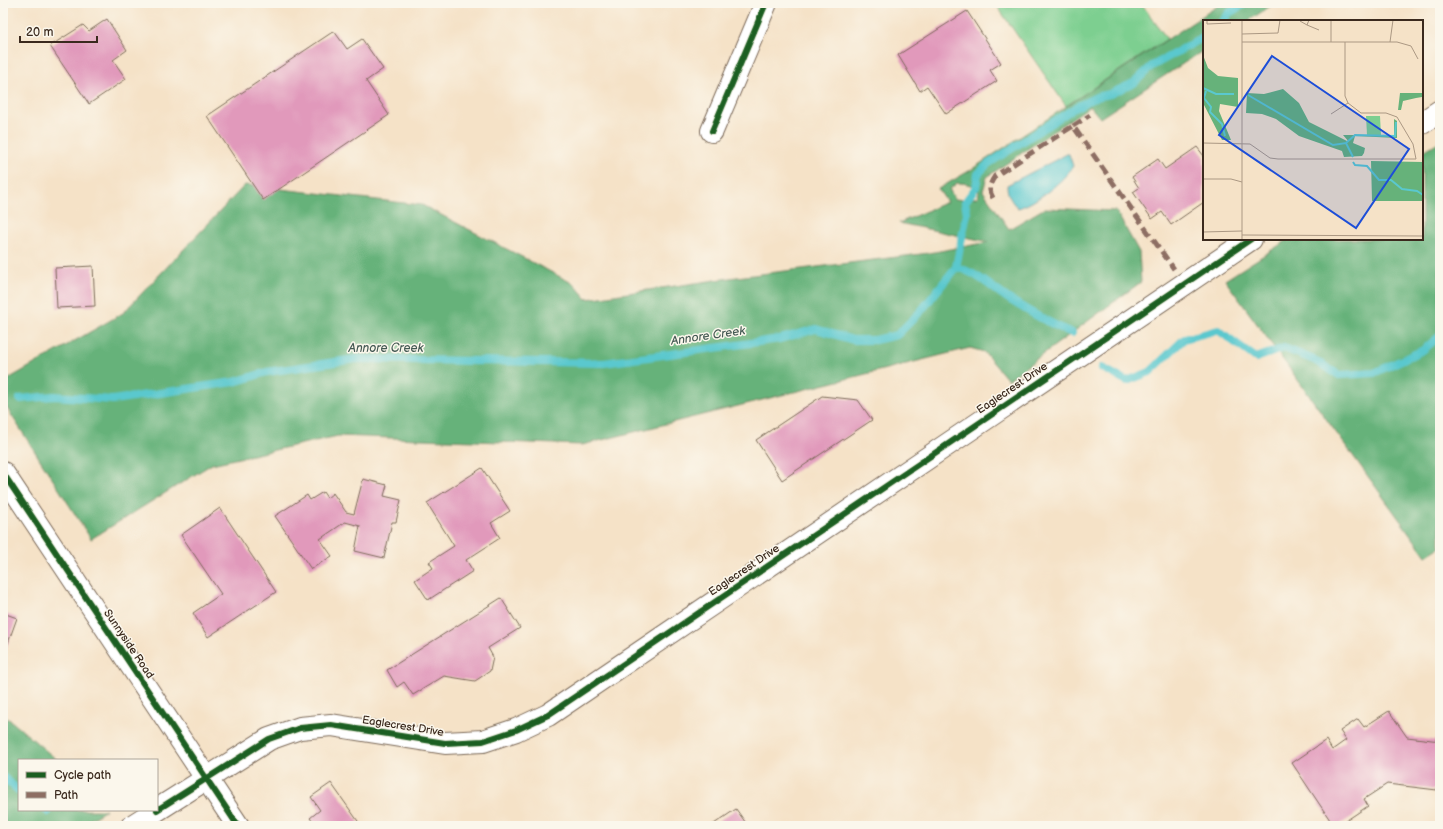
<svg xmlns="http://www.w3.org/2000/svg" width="1443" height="829" font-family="'Balsamiq Sans',sans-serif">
<rect width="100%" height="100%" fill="#fbf7ec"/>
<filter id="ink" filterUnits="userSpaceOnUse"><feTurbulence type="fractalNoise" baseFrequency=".025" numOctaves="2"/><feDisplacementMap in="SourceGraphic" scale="8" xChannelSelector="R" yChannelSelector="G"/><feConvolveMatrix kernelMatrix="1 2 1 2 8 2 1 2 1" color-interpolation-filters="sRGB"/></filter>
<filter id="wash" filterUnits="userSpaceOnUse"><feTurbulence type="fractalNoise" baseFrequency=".012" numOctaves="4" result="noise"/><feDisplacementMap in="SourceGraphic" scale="16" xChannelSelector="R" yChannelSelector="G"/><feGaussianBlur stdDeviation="0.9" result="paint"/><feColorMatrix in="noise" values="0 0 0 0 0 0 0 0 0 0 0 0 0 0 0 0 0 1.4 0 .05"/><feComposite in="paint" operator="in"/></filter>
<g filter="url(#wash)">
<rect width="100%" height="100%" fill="#f5e2c7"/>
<path fill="#7dcf90" stroke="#5c7c57" d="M995,3H1141L1167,39L1066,106Z"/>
<path fill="#66b27a" stroke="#506e4c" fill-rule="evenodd" d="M1222,3H1275L1248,21H1204V50L1100,118L1090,106L987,177L983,191L1009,229L1045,208L1116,211L1139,252L1141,282L1008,380L984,352L970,348L582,445L338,436L212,464L91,539L3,402V382L123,313L245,185L422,205L574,284L587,299L729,278L929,253L989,242L899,223L947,202L938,189L969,171ZM957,183C965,183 973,184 979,191L978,197L966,200L955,199L950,191L951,188Z
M1440,141V547L1426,556L1225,280L1289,239H1422V152Z
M3,716L10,720L57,760H19V810H106L80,826H8L3,823Z"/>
<path fill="#5ac8ce" stroke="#4a7976" d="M1067,154H1069L1073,166C1064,181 1036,203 1018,208C1011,202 1007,194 1007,185Z"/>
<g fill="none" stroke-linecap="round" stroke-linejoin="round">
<path stroke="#5ac8ce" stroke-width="8" d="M1223,21L1229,13L1246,3
M956,267L967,213L965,202L976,187L978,174L988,164L1076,107L1096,97L1110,94L1134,83L1152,66L1204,37
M1102,368L1127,381L1150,372L1184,339L1218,330L1256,358L1284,348L1314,360L1339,375L1374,373L1423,350L1440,336
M20,399L54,396L113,400L234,382L267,372L356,359L604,363L780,339L816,329L853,340H875L897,335L921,311L956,267C978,273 993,289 1012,301C1031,313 1051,324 1072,333
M3,777L19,791
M46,810L48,812"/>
</g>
<g id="blocks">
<path fill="#e199bb" d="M967,11L1001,63L990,70L997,81L946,114L927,86L920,91L898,55Z
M107,19L127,50L113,60L126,79L89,104L50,46L83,25L89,31Z
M334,31L347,49L362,39L383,69L366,81L389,115L263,200L207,116Z
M1197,147L1204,156V202L1171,225L1162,212L1152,219L1133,192L1139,188L1132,177L1158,159L1165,169Z
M93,266L95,306L57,308L55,268Z
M822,396L858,400L872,420L782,480L756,440Z
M482,468L510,511L491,523L500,538L466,560L473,571L428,600L415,580L433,568L429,562L454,546L427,503Z
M363,479L387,485L384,496L401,500L396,522H392L384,558L355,551L360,526L345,522L320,539L332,556L311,569L275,516L307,495L310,500L323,492L327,498L333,493L346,512L354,514Z
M220,508L276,592L208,637L193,613L221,594L181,535Z
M501,598L520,628L488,648L493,657L490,671L475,681L444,676L413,695L404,682L397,687L387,670Z
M3,613L17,618L3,657Z
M1389,711L1407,737L1440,741L1437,790L1387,784L1364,799L1368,806L1338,826H1334L1292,763L1326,740L1332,750L1346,740L1340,731L1358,719L1364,727Z
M331,783L360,824L358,826H332L331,824L328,826H316L310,818L320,810L311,797Z
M736,809L748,826H711Z"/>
</g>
</g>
<g filter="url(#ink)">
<use href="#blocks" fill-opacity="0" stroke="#7c6a59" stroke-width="1"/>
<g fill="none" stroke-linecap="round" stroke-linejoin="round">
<g stroke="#7c6a59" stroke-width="24">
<path id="minor" d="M1422,123L1440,111
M712,131L766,3
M3,473L238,826
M157,810L269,739L300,728L331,725L445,743L483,741L516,730L548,715L1251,239
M132,826L157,810"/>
</g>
<use href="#minor" stroke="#fff" stroke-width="22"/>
<path stroke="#8d6e63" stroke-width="5" stroke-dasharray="10 5" stroke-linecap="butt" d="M1073,126L1090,115
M993,198C988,189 989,185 995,176L1073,126L1174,269"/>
<g stroke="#fbf7ec" stroke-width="8">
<path id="cycleway" d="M712,131L766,3
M3,473L238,826
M157,810L269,739L300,728L331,725L445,743L483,741L516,730L548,715L1251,239"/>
</g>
<use href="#cycleway" stroke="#1b5e20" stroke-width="6"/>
</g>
</g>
<g text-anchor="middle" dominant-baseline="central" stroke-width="3" stroke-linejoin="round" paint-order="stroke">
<g font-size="11" fill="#3b2a1e" stroke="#fbf7ec">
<text transform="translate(1012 388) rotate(-34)">Eaglecrest Drive</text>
<text transform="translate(744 570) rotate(-34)">Eaglecrest Drive</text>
<text transform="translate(129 644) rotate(56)">Sunnyside Road</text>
<text transform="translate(403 726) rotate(9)">Eaglecrest Drive</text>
</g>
<g font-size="12" font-style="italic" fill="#445953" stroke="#fbf7ec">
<text transform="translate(708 336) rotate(-8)">Annore Creek</text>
<text x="386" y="348">Annore Creek</text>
</g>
</g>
<g transform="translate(1203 20)">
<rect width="220" height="220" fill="#f5e2c7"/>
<path d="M163,96H177L178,115H164Z" fill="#7dcf90"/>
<path d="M0,35L5,48L15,56L35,58V87L17,84L16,91L28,120H19L0,83ZM80,69L96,83L106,102L146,122L140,115H191V99L194,101V118L152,116L150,123L162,128L161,133L159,136L141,137L139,131L96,116L73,99L59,94L43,93L44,73L61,74ZM197,73H220V80L219,77L213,78L200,81L198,90H195ZM168,141L220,142V181H169Z" fill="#66b27a"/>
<path fill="none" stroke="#5ac8ce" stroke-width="2" d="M0,68L13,74H31M3,71L1,78L8,87L7,92L19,104L22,116M45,75L130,125L143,123L150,137M143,123L152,115L192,116L193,102M150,142L152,145L164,146L176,160H188L199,169L214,171L220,175"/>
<path fill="none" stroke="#ab9883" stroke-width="1" d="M4,0V4L28,3M128,0V22M97,1L104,5L106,0M104,5L116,10M39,14L75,13L77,0M39,22H194L208,26L215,39M187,22L190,0M128,94L145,83M0,123L47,124L67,138L75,139H213L210,124L194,97L183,93H158L145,83L142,76V22M0,159H28L39,162M0,212L39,211M39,215L220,216M39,220V0"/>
<path fill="#1d4ed8" fill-opacity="0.15" stroke="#1d4ed8" stroke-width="2" d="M69,36L206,129L153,208L16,115Z"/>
<rect width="220" height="220" fill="none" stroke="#3b2a1e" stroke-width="2"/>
</g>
<rect width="1443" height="829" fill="none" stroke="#fbf7ec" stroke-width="16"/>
<rect x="18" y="759" width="140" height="52" fill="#fbf7ec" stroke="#aea59a"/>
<rect x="26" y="772" width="20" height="6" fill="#1b5e20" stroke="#aea59a"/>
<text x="54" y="779" font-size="12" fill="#3b2a1e">Cycle path</text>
<rect x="26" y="792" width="20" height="6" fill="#8d6e63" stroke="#aea59a"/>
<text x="54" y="799" font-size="12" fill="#3b2a1e">Path</text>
<path d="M20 36v6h77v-6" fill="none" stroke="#3b2a1e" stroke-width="2"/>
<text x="26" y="36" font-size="12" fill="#3b2a1e" stroke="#fbf7ec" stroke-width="3" paint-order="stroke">20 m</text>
</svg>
